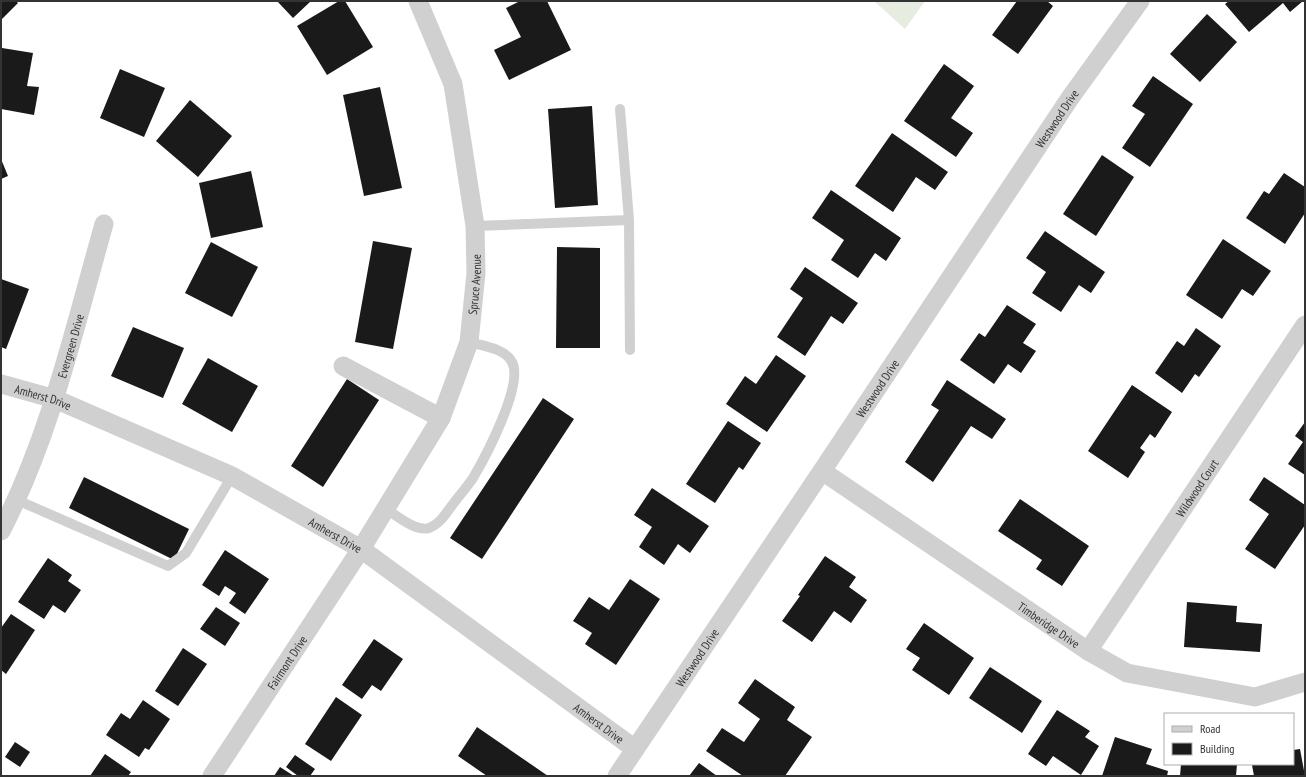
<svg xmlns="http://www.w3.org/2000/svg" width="1306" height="777" font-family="'PT Sans Narrow',sans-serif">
<rect width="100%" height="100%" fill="#fff"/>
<path fill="#e6ecdf" d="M874,1H925L905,29Z"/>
<path fill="#1a1a1a" d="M1,1H16L18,3L1,20Z
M277,1H311L293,18Z
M339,1H345L373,47L327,75L297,26Z
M520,1H547L571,50L509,80L494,50L521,37L506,8Z
M1017,1H1047L1053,6L1018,54L992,35Z
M1229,1H1303L1290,12L1283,3L1249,32L1225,4Z
M1207,14L1237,42L1200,82L1170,54Z
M2,48L33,53L27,86L39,87L34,115L1,109Z
M944,64L974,86L951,118L973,133L956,157L904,121Z
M120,69L165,88L144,137L100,118Z
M1153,76L1193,104L1150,167L1122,148L1145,114L1132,106Z
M380,87L402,188L364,196L343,95Z
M190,100L232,136L198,177L156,141Z
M592,106L598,205L555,208L548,109Z
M892,133L948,172L935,190L916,177L893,212L855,186Z
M1102,155L1134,177L1096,236L1063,214Z
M1,159L8,176L1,179Z
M251,171L263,227L211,238L199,183Z
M1284,173L1305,187V213L1285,244L1246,218L1264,191L1269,194Z
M831,190L901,238L886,261L875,253L858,278L831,260L844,240L812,218Z
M1045,231L1105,272L1091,293L1079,285L1061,312L1032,293L1046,272L1026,258Z
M1223,239L1271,271L1253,296L1242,289L1222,319L1186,295Z
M373,241L412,248L393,349L355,342Z
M211,242L258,267L232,317L185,293Z
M557,247L600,248V348H556Z
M805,267L858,303L843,324L831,316L805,356L777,337L803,298L790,289Z
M1,279L29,289L6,349L1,347Z
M1007,305L1036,324L1023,343L1036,351L1021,373L1008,364L994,384L960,360L979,333L985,337Z
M133,327L184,348L163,398L111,376Z
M1196,328L1221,346L1199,377L1195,374L1182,393L1155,373L1177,341L1184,346Z
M776,355L806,376L767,432L726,404L745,376L756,384Z
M208,358L258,386L232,432L182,404Z
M347,379L379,400L323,487L291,466Z
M947,380L1006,419L992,439L971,426L933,482L905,462L939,410L931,405Z
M1132,385L1172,412L1155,438L1150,434L1140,448L1145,452L1128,478L1088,451Z
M543,398L574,419L482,559L450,538Z
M728,421L761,443L743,470L739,467L715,503L686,484Z
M1305,422V475L1288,464L1303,442L1295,436Z
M84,477L189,529L174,560L69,508Z
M1264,477L1305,505V525L1275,569L1245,549L1269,514L1249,500Z
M652,488L709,526L690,553L678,544L664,565L639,547L652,527L634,515Z
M1020,499L1089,546L1062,586L1036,569L1042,560L998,531Z
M225,550L269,579L245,614L229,603L236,593L225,586L219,596L202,585Z
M825,556L856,577L849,587L867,600L851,623L834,611L812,642L782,621L800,596L798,595Z
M48,558L72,575L68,581L81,590L65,613L53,605L44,619L18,602Z
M630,579L660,599L616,665L585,644L592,633L573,621L589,597L609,610Z
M1187,602L1237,606L1236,622L1262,624L1260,652L1184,647Z
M216,607L240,623L225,646L200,629Z
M11,614L35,630L6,674L1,670V628Z
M924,623L974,658L949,695L912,670L920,658L906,649Z
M374,639L403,659L381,691L372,685L362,699L342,685Z
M183,648L207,664L178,706L155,691Z
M990,667L1042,701L1022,733L969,698Z
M755,679L795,707L787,720L812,737L785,776H743L706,751L722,728L744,742L760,719L738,703Z
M336,697L362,715L331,761L305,744Z
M143,700L170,719L149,750L145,748L139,757L106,735L121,713L130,719Z
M1057,710L1090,731L1085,737L1099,746L1081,775L1053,756L1046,766L1028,754Z
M477,727L548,776H487L458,756Z
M1115,737L1152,749L1146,764L1168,771L1167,776H1102Z
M15,742L30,752L20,767L5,757Z
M1300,749L1305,776H1254L1252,765L1258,764H1293V750Z
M105,754L131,772L128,776H90Z
M295,755L315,769L310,776H298L286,767Z
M699,763L717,776H689Z
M1181,764H1237L1236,776H1180Z
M280,767L294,776H274Z"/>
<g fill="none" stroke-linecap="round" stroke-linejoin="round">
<path stroke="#d0d0d0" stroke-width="10" d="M620,109L629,220L630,350
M475,226L629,220
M17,500L168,566L186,553L232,476
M386,509C397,516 416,532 429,528C440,524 446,513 453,504C459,496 467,487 473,478C486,456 524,384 512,362C505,348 482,346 469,342"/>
<g stroke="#d0d0d0" stroke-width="19">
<path d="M343,366L441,418"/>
<path id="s1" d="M1,384L55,399L232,476L361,549L635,749"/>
<path id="s2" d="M822,471L1088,651L1127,673L1255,697L1305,682"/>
<path id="s3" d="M1,531C50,437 75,326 104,224"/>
<path id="s4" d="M1088,651L1305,325"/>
<path id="s5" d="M212,776L361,549L441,418L469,342L476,273L475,226L453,84L418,1"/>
<path id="s6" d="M617,776L822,471L1070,98L1140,1"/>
</g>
</g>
<g text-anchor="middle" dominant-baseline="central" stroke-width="4" stroke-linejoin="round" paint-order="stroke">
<g font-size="12" fill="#333" stroke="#fff">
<text stroke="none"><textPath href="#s6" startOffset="791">Westwood Drive</textPath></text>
<text stroke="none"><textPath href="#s5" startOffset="564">Spruce Avenue</textPath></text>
<text stroke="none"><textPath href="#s3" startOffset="198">Evergreen Drive</textPath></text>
<text stroke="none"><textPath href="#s6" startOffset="467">Westwood Drive</textPath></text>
<text stroke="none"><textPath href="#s1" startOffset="44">Amherst Drive</textPath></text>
<text stroke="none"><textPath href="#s4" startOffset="196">Wildwood Court</textPath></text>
<text stroke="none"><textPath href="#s1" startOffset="368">Amherst Drive</textPath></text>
<text stroke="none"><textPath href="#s2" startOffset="274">Timberidge Drive</textPath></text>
<text stroke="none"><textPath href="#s6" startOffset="143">Westwood Drive</textPath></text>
<text stroke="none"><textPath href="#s5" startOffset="136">Fairmont Drive</textPath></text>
<text stroke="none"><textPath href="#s1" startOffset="692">Amherst Drive</textPath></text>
</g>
</g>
<rect width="1306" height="777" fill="none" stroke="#333333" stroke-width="4"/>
<rect x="1164" y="713" width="130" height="52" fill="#ffffff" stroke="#adadad"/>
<rect x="1172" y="726" width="20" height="6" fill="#d0d0d0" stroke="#adadad"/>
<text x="1200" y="733" font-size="12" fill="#333333">Road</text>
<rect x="1172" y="743" width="20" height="12" fill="#1a1a1a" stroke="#adadad"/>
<text x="1200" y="753" font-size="12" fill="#333333">Building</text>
</svg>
